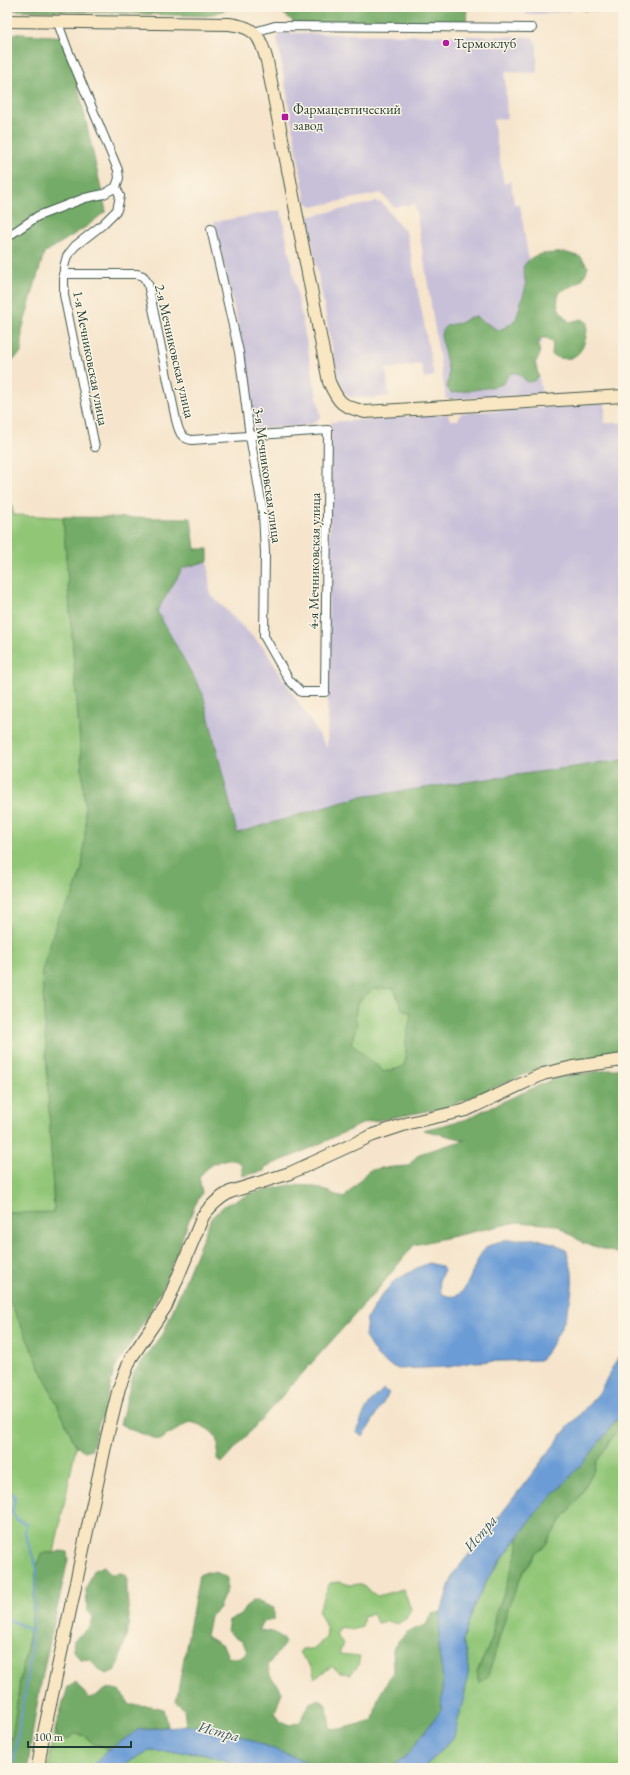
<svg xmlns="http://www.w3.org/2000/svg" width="630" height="1775" font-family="'EB Garamond',serif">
<rect width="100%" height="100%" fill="#fcf5e5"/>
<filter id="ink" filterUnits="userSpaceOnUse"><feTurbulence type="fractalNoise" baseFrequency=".025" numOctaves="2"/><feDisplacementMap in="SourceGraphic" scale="8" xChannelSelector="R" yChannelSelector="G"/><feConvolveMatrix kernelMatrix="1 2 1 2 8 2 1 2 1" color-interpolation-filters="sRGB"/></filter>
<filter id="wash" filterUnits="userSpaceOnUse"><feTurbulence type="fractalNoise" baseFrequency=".012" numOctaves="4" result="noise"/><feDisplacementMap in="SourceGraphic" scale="16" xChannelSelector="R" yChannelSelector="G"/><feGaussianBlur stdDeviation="0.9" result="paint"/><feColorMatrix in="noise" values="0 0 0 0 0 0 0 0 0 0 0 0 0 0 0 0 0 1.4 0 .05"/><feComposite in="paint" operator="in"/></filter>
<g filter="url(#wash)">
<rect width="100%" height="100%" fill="#f6e5cc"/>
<path fill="#c7c0d8" d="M524,7H571V11L526,15Z
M280,33L532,37L537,44V73L505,72L507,118L493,120L504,184L511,181L514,204L520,205L542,344L533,345L542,394L446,399L415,204L394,207L381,193L312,207L306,202L277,38Z
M622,92H623V168L620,167Z
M375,202L382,203L407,234L434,376L424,378L421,364L386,369L389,396L373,398L349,397L339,384L307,217Z
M281,210L321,417L310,425L252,429L244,351L214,222Z
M605,403V423H623V760L360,797L237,833L203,694L157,611L183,568L208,561L210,594L264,648L327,748L331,422L448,414L450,420H458L461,413Z"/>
<path fill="#91c677" stroke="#588256" d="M7,487L14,515L63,517L86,823L82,869L72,897L58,918L42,971L54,1213H7Z
M394,988L402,1009L411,1013C410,1023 406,1034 406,1044C406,1067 408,1067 383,1072C379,1065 376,1066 371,1062C364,1055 359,1049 351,1044L357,1023L355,1017L357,1003L373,989Z
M7,1295L76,1446L54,1553H42L37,1564L31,1628L21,1675L12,1738H7Z
M623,1421V1768H424L454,1737L469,1667L463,1641L474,1606L488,1578L518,1538C519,1564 503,1590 495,1615C493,1623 494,1632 492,1640C487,1656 474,1665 479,1683L492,1664L509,1605L523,1572L530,1564L535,1554L544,1547L562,1518L577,1501L593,1472L597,1461Z
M340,1582L350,1585L360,1584L377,1596L403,1589L411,1609L406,1619L397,1624L387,1621L377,1623L373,1613L364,1616L362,1627L352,1630L341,1627L336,1635L343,1643L339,1654L360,1656L358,1666L351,1674L340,1673L332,1666L315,1678L312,1668L299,1653L302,1649H313L326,1638L327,1629L318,1610L330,1583Z
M56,1726L57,1737C65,1736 79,1731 86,1737C95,1743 89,1743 103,1746L107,1751L89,1768H47Z
M149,1751L202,1753L249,1768H116Z"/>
<path fill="#74ab68" stroke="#4a744e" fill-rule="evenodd" d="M7,7H235L206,16L7,10Z
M275,7H467L466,25L295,23Z
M582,7H623V12L583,10Z
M7,33L67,37L106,211L86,227L44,253L22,330V352L7,365Z
M564,252L581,257L588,267C582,287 574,283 560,292C554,307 560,311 569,322L582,319L587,322C588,344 578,368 552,355L553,342L547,338H541L538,345C541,352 540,357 535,363L539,377L534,381L527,382L518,373H511C507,376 506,380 504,383C500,387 459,392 451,393L447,388L449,374L441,336L442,330L447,325L460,323L470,317H476L498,330L506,327L516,319L526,286L523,267C534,250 546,255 564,252Z
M63,517L191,518L195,549H208V561L183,568L157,611L203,694L237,833L360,797L623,760V1053L598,1059L542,1067L448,1107L364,1123L300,1153L265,1167L264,1171L242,1176V1165C229,1152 209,1164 199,1177L202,1193L194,1207L164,1285L149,1313L114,1370L103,1416L99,1422L92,1449L85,1451L76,1446L7,1295V1213L54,1212L42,971L58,918L72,897L82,869L86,823ZM394,988L402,1009L411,1013C410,1023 406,1034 406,1044C406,1067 408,1067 383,1072C380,1066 376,1066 371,1062C364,1055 359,1049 351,1044L357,1023L355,1017L357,1003L373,989Z
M623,1068V1255L583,1243L557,1225L517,1222L414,1245L378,1289L222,1463L217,1459C217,1454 219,1447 218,1442C216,1431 200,1424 190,1422L159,1440L129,1429L120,1424L134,1372L163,1334L211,1218L225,1205L253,1193L290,1185L313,1186L344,1198L368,1171L381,1168L408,1166L419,1154L465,1140L423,1130L467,1119L482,1111L558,1077Z
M623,1411V1421L597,1461L593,1472L577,1501L562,1519L544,1547L535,1554L530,1564L523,1572L509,1605L488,1676L479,1683L477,1672L492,1639L495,1615L500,1605L518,1549V1538L535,1514L585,1461Z
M61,1551L67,1552L68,1560C53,1629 35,1698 28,1768H7V1738H12L21,1675L31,1628L37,1564L42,1553H54Z
M104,1566L110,1574L121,1573L127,1576C126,1590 128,1602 129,1616C129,1634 121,1653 116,1670L106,1674L97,1668L91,1660L80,1659L73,1651L74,1640L90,1627L93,1617L87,1610L86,1589L94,1570Z
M207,1572L218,1573L227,1578V1589L218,1609L210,1616L206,1636L224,1647L228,1657L238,1659L247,1652L243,1642L234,1637L227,1630L229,1620L239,1616L245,1607L254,1600L274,1608V1619L264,1622L259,1630C273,1632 278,1631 285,1643C280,1651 273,1657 268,1665L270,1675L282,1692L275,1712L280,1721L290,1725L300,1722L310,1703L320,1699L327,1706L330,1728L341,1729L373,1720L378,1698L394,1670L393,1649L399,1640L407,1632L426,1625L431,1614L441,1612L438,1646L443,1679L441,1710L407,1756L390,1768H322L223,1729L186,1725L184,1709L176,1702L199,1575Z
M76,1682L89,1699C94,1697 103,1690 107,1689C118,1686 125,1697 130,1705L151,1706L164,1709L168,1726L138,1730L107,1751L103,1746L93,1744L86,1736L75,1734L67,1740L57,1737L56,1726L68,1687Z"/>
<path fill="#6c9cd6" stroke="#466c85" d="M537,1239L556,1244L567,1251C568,1258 571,1265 572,1272C575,1303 560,1337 540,1360L473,1362L449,1367L398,1369L384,1362L377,1356L365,1337L367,1318L379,1299L393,1282L417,1268L429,1263L441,1266L444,1270L439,1280L441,1293C470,1310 471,1257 488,1246C503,1238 521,1239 537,1239Z
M623,1348V1411L585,1461L535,1514L488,1578L474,1606L463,1641L469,1667L466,1688L454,1737L424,1768H390L407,1756L441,1710L443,1679L438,1646L441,1612L453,1574L495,1522L564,1432L599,1393Z
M383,1389L389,1393L363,1437L357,1433C363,1412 367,1405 383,1389Z
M186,1725L223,1729L322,1768H249L202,1753L149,1751L116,1768H89L107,1751L138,1730Z"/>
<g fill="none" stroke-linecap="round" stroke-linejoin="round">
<path stroke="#6c9cd6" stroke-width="2" d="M7,1493H13L15,1499L12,1513L16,1519L26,1524L25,1534L37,1569L30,1657L13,1768
M7,1618L32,1631"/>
</g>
</g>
<g filter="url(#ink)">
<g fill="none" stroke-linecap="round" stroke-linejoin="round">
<g stroke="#3f564b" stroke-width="10">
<path id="minor" d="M254,32L275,26L532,28
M7,237L38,216L85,198L104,194L116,187L119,178L118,170L67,48L58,23
M63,274H137L143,276L148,284L176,420C179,431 180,438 192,440L328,430L325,692H301L289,680L264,636L265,553L263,513L250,436L239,352L211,229
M95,447L64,295V267L67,256L75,246L102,225L117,210L120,196L116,187"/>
</g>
<g stroke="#3f564b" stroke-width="14">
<path id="secondary" d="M7,21L229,24C256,27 260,36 267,61L329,382C339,404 342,406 365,412L623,396
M38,1768L42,1742L107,1437L119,1388L131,1358L166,1306L203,1216C211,1205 219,1198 230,1192L290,1173L373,1135L409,1123L466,1110L543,1074L573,1067L623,1060"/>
</g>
<use href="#minor" stroke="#fff" stroke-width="8"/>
<use href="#secondary" stroke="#f9e7c3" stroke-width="12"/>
</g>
</g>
<g fill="#b5179e" stroke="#fcf5e5" stroke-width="1.5">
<circle cx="446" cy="43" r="4"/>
<rect x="281" y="113" width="8" height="8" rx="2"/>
</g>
<g text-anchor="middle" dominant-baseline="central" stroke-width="3" stroke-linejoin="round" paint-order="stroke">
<g font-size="14" fill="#1f3d34" stroke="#fcf5e5" text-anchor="start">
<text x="454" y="43">Термоклуб</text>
<text x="293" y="109">Фармацевтический<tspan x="293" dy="16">завод</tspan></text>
</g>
<g font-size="14" fill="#1f3d34" stroke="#fcf5e5">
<text transform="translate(175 351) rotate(77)">2-я Мечниковская улица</text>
<text transform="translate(91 358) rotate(79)">1-я Мечниковская улица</text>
<text transform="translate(268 475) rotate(82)">3-я Мечниковская улица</text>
<text transform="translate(314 561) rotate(-89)">4-я Мечниковская улица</text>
</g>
<g font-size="15" font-style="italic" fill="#365a65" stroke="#fcf5e5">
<text transform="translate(480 1533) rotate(-49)">Истра</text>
<text transform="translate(219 1731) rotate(15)">Истра</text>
</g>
</g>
<rect width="630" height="1775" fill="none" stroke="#fcf5e5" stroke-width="24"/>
<path d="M28 1741v6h103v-6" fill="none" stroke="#1f3d34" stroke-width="2"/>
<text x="34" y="1741" font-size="12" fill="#1f3d34" stroke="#fcf5e5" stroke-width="3" paint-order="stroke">100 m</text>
</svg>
